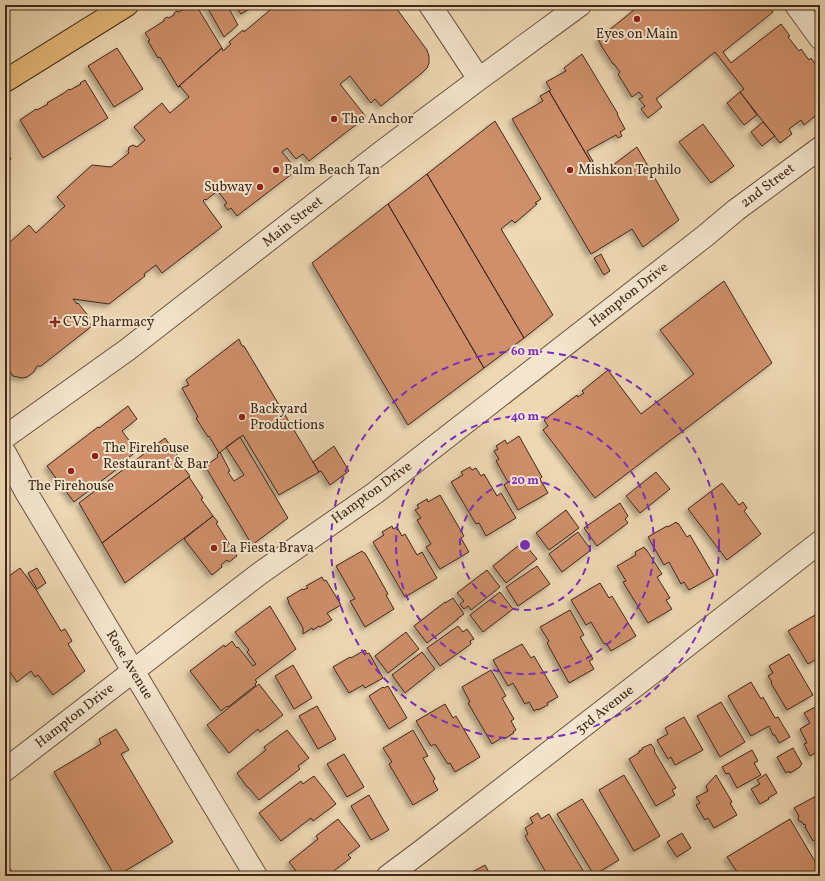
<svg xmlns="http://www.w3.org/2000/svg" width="825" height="881" font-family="Vollkorn,serif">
<defs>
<filter id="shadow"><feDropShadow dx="-3.5" dy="3.5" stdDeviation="2" flood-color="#0004"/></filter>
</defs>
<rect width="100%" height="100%" fill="#eed8b3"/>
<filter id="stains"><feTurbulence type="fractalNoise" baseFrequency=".005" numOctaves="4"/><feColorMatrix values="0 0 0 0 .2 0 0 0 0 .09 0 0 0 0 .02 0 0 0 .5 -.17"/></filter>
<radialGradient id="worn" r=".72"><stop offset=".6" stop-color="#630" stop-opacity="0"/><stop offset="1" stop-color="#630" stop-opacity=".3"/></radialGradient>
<path fill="#ce8f6a" stroke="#40281a" filter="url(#shadow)" d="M190,5H196L222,48L178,87L160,57L158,58L148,41L150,40L145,33L164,21V19L167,17L169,18L174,15V13L177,11L179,12Z
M206,5H227L238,25L224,37Z
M235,5H256L241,14Z
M276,5H394L427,50L429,56V63L427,68L422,73L381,106L375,99L371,103L350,76L340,84L366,117L309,161L303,154L296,159L287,148L282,152L297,170L237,216L231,208L228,210L224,205L227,203L217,190L214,192L215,193L206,200L205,199L203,201L222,227L162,273L156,265L144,274L145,276L109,304L73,299L77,304L78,303L90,318L87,320L92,326L41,366H37L34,372L30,375L27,377L22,378L13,376L9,370L8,362L6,360H5V241L7,240L9,243L29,225L36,233L65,206L57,197L92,165L111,167L129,153L128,152L129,147L133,145L137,147L145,140L134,127L162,103L170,113L189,97L180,86L179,87H178L222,48L223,51L231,44L229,42L243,30L244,32Z
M636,5H768L773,12L723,52L731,63L781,24L790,36L788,37L799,51L801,49L809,60L811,58L819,69L817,70L820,74V114L819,113L804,125L801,120L789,129L792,134L780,143L740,92L744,89L715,52L656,99L662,107L648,118L641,109L645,106L639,99L643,97L639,92L632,97L618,74L620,72L614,64H613L602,47L598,39L634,10L633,8Z
M117,48L143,89L114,107L88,66Z
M582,54L618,114H617L625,129L620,132L622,136L618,138L616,135L587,151L595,165L593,166L549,91L551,90L546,82L566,71L564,68Z
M85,80L108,118L43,158L20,120L36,109L37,110L48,104L47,103L64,93L69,89L70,90L81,84L80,83Z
M549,91L593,166L595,165L601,174L637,147L679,220L643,247L632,229L591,254L512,119L543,101L540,96Z
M740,92L757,115L744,125L727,103Z
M495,121L541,199L535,203L537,204L515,223L512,220L501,229L553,315L524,338L427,174Z
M763,122L775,136L762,146L751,132Z
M703,124L734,166L711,183L679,142Z
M5,149L11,159L5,162Z
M427,174L524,338L484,368L388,204Z
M388,204L484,368L408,425L312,263Z
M601,254L610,271L604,275L594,258Z
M724,281L772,363L595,498L543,430L548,426L544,420L577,395L578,397L584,393L582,391L608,370L641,414L694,374L660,330Z
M239,339L242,346H244L319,472L279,495L243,435L219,453L209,436L208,437L196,418L198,417L182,388L189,385L186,380Z
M128,406L137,419L122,431L137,451L124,461L126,462L74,502L62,486L64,485L60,480L58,481L47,466L98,427L99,428Z
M519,436L542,477L540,479L548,493L518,510L504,485L508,482L496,461L499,459L494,451L498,449L496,446L505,440L507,444Z
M240,437L288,518L252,545L205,466L218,457L217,455L220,452L230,471L228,472L234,481L244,475L226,447Z
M165,438L180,459L178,460L190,476L102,543L79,503Z
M334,446L349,471L330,485L321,471L319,472L313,462Z
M470,467L472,470L476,468L481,476L484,474L497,496L501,493L516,518L486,536L479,523L476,524L451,482L463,475L461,472Z
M656,472L670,489L640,513L626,496Z
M189,477L203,498L201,499L213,516L125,583L102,543Z
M722,483L739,505L743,502L747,508L744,511L761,534L727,560L688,509Z
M440,495L464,536L461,538L469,552L440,569L426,547L431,544L417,520L421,518L415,510L419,508L417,505L427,499L428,502Z
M620,503L628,516L625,519L628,523L597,546L584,528Z
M566,510L579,528L549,550L536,533Z
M213,516L218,522L216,523L237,556L229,562L227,560L221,565L222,567L212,575L184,539Z
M676,522L677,524L678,523L687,537L690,535L714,576L689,590L684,582L681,584L669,562L664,565L648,537L667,526L668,527Z
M392,526L393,529L397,527L402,536L405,534L417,555L422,552L437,578L405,597L373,542L384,535L382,532Z
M578,532L591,550L562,572L549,554Z
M523,542L537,559L506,583L493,566Z
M644,547L645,549H646L662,574L657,577L670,598L666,600L672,609L648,623L623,582L626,581L617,566L636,555L635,552Z
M362,551L364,553H365L388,594L386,595L394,609L365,627L350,601L355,599L336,566Z
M537,566L550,584L518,606L506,587Z
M20,568L37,591L61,631L65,629L72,641L68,644L85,671L53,695L38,675L35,677L31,671L17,682L5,665V579Z
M37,568L46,583L37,589L28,573Z
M487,570L500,587L471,610L468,606L464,609L460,604L464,601L457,593Z
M322,577L324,581L326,580L341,605L327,613L332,620L320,627L319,626L313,630L312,628L303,634V628L288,602H289L287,598L302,589L303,590L308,588L306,586Z
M600,583L609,598L612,596L636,636L611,651L606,643L604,644L591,622L586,625L571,600Z
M500,592L513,609L483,632L470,615Z
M453,598L464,614L457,619H458L427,643L414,626L445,602V603Z
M270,606L296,649L255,680L257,682L255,684L256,685L228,707L227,706L221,711L190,671L224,645L225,647L232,641L237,648L238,647L253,666L256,664L247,652L249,650L235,632Z
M570,610L584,635L580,637L593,659L589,661L594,669L569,683L547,643L549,641L540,627Z
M815,615L820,622V657L808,664L788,631Z
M458,626L463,632L467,629L474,639L470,641L471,644L440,666L427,648Z
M406,632L419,649L388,673L375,656Z
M522,644L531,658L534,656L558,697L547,703L548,705L538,710L537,709L534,711L529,702L525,704L513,683L508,686L493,660Z
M365,650L367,654L369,653L383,678L365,688L363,685L349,693L333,667L350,657L351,658Z
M422,652L435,669L405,693L392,675Z
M789,654L813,695L787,710L771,683L772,682L768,676L773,673L769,666Z
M293,665L312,698L294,709L275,676Z
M491,670L506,696L502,698L514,719L511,721L516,730L513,732L514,733L504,739L503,737L492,744L468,703L470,702L462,687Z
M751,682L761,699L763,697L775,718L778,717L790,737L779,743L775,735H773L769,726L751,736L728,696Z
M259,684L283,715L260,732L258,729L229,753L207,725Z
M388,686L407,718L389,729L369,696L383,687L384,688Z
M721,702L745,742L720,757L697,716Z
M445,704L453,718L456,716L480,757L455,772L450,763L448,764L435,744L431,746L416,721Z
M819,705L820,707V750L810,756L804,744L807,743L800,729L810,723L804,713Z
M317,706L336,739L318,749L299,716Z
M684,717L703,750L675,765L671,757L668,759L657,740L668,734L665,728Z
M116,729L129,750L121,754L173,842L117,876H115L54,772L101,744L99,739Z
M287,730L309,758L298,766L300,769L259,800L248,787H247L237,773L266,750L264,747Z
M413,730L428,756L423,758L435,779L433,781L438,790L413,805L389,764L392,762L383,748Z
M651,744L655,750L654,751L676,788L672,790L675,795L656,806L629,759L639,753V751L642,750V748Z
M793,748L802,764L800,766V767L790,773L789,771L786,773L777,757Z
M752,750L758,761L754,763L761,775L737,788L729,773L726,774L722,767Z
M344,754L364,787L347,797L327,764Z
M766,774L777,793L768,798L769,799L760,804L751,789L760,784L757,780Z
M624,775L660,836L634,851L599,790Z
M716,775L732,802L730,803L737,815L714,828L708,818L705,820L696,805L700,803L696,797L708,791L706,786Z
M314,776L336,804L313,821L311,818L281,841L259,813L301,781L303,784Z
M820,794V850L815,840L813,841L805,827L806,826L805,824L804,825L802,822L799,821L798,819L799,816L794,808L818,795V796Z
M369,795L389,830L371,840L351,806Z
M582,799L619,860L594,875L557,814Z
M538,813L541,819L549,814L584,872L576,876H574L572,872L565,876H548L525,836L528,834L525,828L533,823L530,818Z
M338,819L360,846L348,855L351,858L327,876H300L289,862L318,839L316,836Z
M790,819L820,870V876H740L727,857Z
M682,833L691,848L677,857L667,842Z
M5,860L14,876H5Z
M485,865L491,876H465Z"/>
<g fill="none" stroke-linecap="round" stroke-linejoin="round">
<g stroke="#6c5440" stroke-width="24">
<path id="minor" d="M430,5L479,79
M796,5L820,38
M5,437L127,350L383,151L479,79L580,5
M5,453L26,492L256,876
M5,770L259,574L375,493L705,236L736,210L820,148
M388,876L419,853L666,662L820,542"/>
</g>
<g stroke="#40281a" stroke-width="24">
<path id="major" d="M5,81L127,5"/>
</g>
<use href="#minor" stroke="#f4e6ce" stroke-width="22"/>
<use href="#major" stroke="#e7bc7a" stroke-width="22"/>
</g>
<g fill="none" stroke="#7b2cbf" stroke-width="2" stroke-dasharray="7 5">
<circle cx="525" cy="545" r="65"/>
<circle cx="525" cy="545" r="129"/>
<circle cx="525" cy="545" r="194"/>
</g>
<g fill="#8f2418" stroke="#f4e6ce" stroke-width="1.5">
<circle cx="637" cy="19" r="4"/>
<circle cx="334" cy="119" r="4"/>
<circle cx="276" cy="170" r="4"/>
<circle cx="570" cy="170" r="4"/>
<circle cx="260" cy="187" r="4"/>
<path d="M53 316h4v4h4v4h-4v4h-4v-4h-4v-4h4z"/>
<circle cx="242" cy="417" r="4"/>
<circle cx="95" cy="456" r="4"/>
<circle cx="71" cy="471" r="4"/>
<circle cx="214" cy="548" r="4"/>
</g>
<g text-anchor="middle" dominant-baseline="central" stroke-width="4" stroke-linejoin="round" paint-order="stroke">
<g font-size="14" fill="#40281a" stroke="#f4e6ce" text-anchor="start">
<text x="637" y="34" text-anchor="middle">Eyes on Main</text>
<text x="342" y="119">The Anchor</text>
<text x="284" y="170">Palm Beach Tan</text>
<text x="578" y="170">Mishkon Tephilo</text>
<text x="252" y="187" text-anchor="end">Subway</text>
<text x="63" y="322">CVS Pharmacy</text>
<text x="250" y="409">Backyard<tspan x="250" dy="16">Productions</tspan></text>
<text x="103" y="448">The Firehouse<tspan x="103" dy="16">Restaurant &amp; Bar</tspan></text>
<text x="71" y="486" text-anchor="middle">The Firehouse</text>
<text x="222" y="548">La Fiesta Brava</text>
</g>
<g font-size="14" fill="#40281a" stroke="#f4e6ce">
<text transform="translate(768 186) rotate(-37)">2nd Street</text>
<text transform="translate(293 222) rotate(-38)">Main Street</text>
<text transform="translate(629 295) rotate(-38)">Hampton Drive</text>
<text transform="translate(372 493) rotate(-36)">Hampton Drive</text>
<text transform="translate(129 665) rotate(59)">Rose Avenue</text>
<text transform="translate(605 710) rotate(-38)">3rd Avenue</text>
<text transform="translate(75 716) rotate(-38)">Hampton Drive</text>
</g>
</g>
<circle cx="525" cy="545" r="6" fill="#7b2cbf" stroke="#f4e6ce" stroke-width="2"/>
<g font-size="12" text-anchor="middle" font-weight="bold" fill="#7b2cbf" stroke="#f4e6ce" stroke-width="4" stroke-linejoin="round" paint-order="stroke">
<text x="525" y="355">60 m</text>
<text x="525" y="420">40 m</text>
<text x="525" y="484">20 m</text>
</g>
<rect width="825" height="881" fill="none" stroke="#eed8b3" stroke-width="20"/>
<rect x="6" y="6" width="813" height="869" fill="none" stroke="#40281a" stroke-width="2"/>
<rect x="10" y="10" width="805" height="861" fill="none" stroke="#40281a"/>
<rect width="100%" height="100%" filter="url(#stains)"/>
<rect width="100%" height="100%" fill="url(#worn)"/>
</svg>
